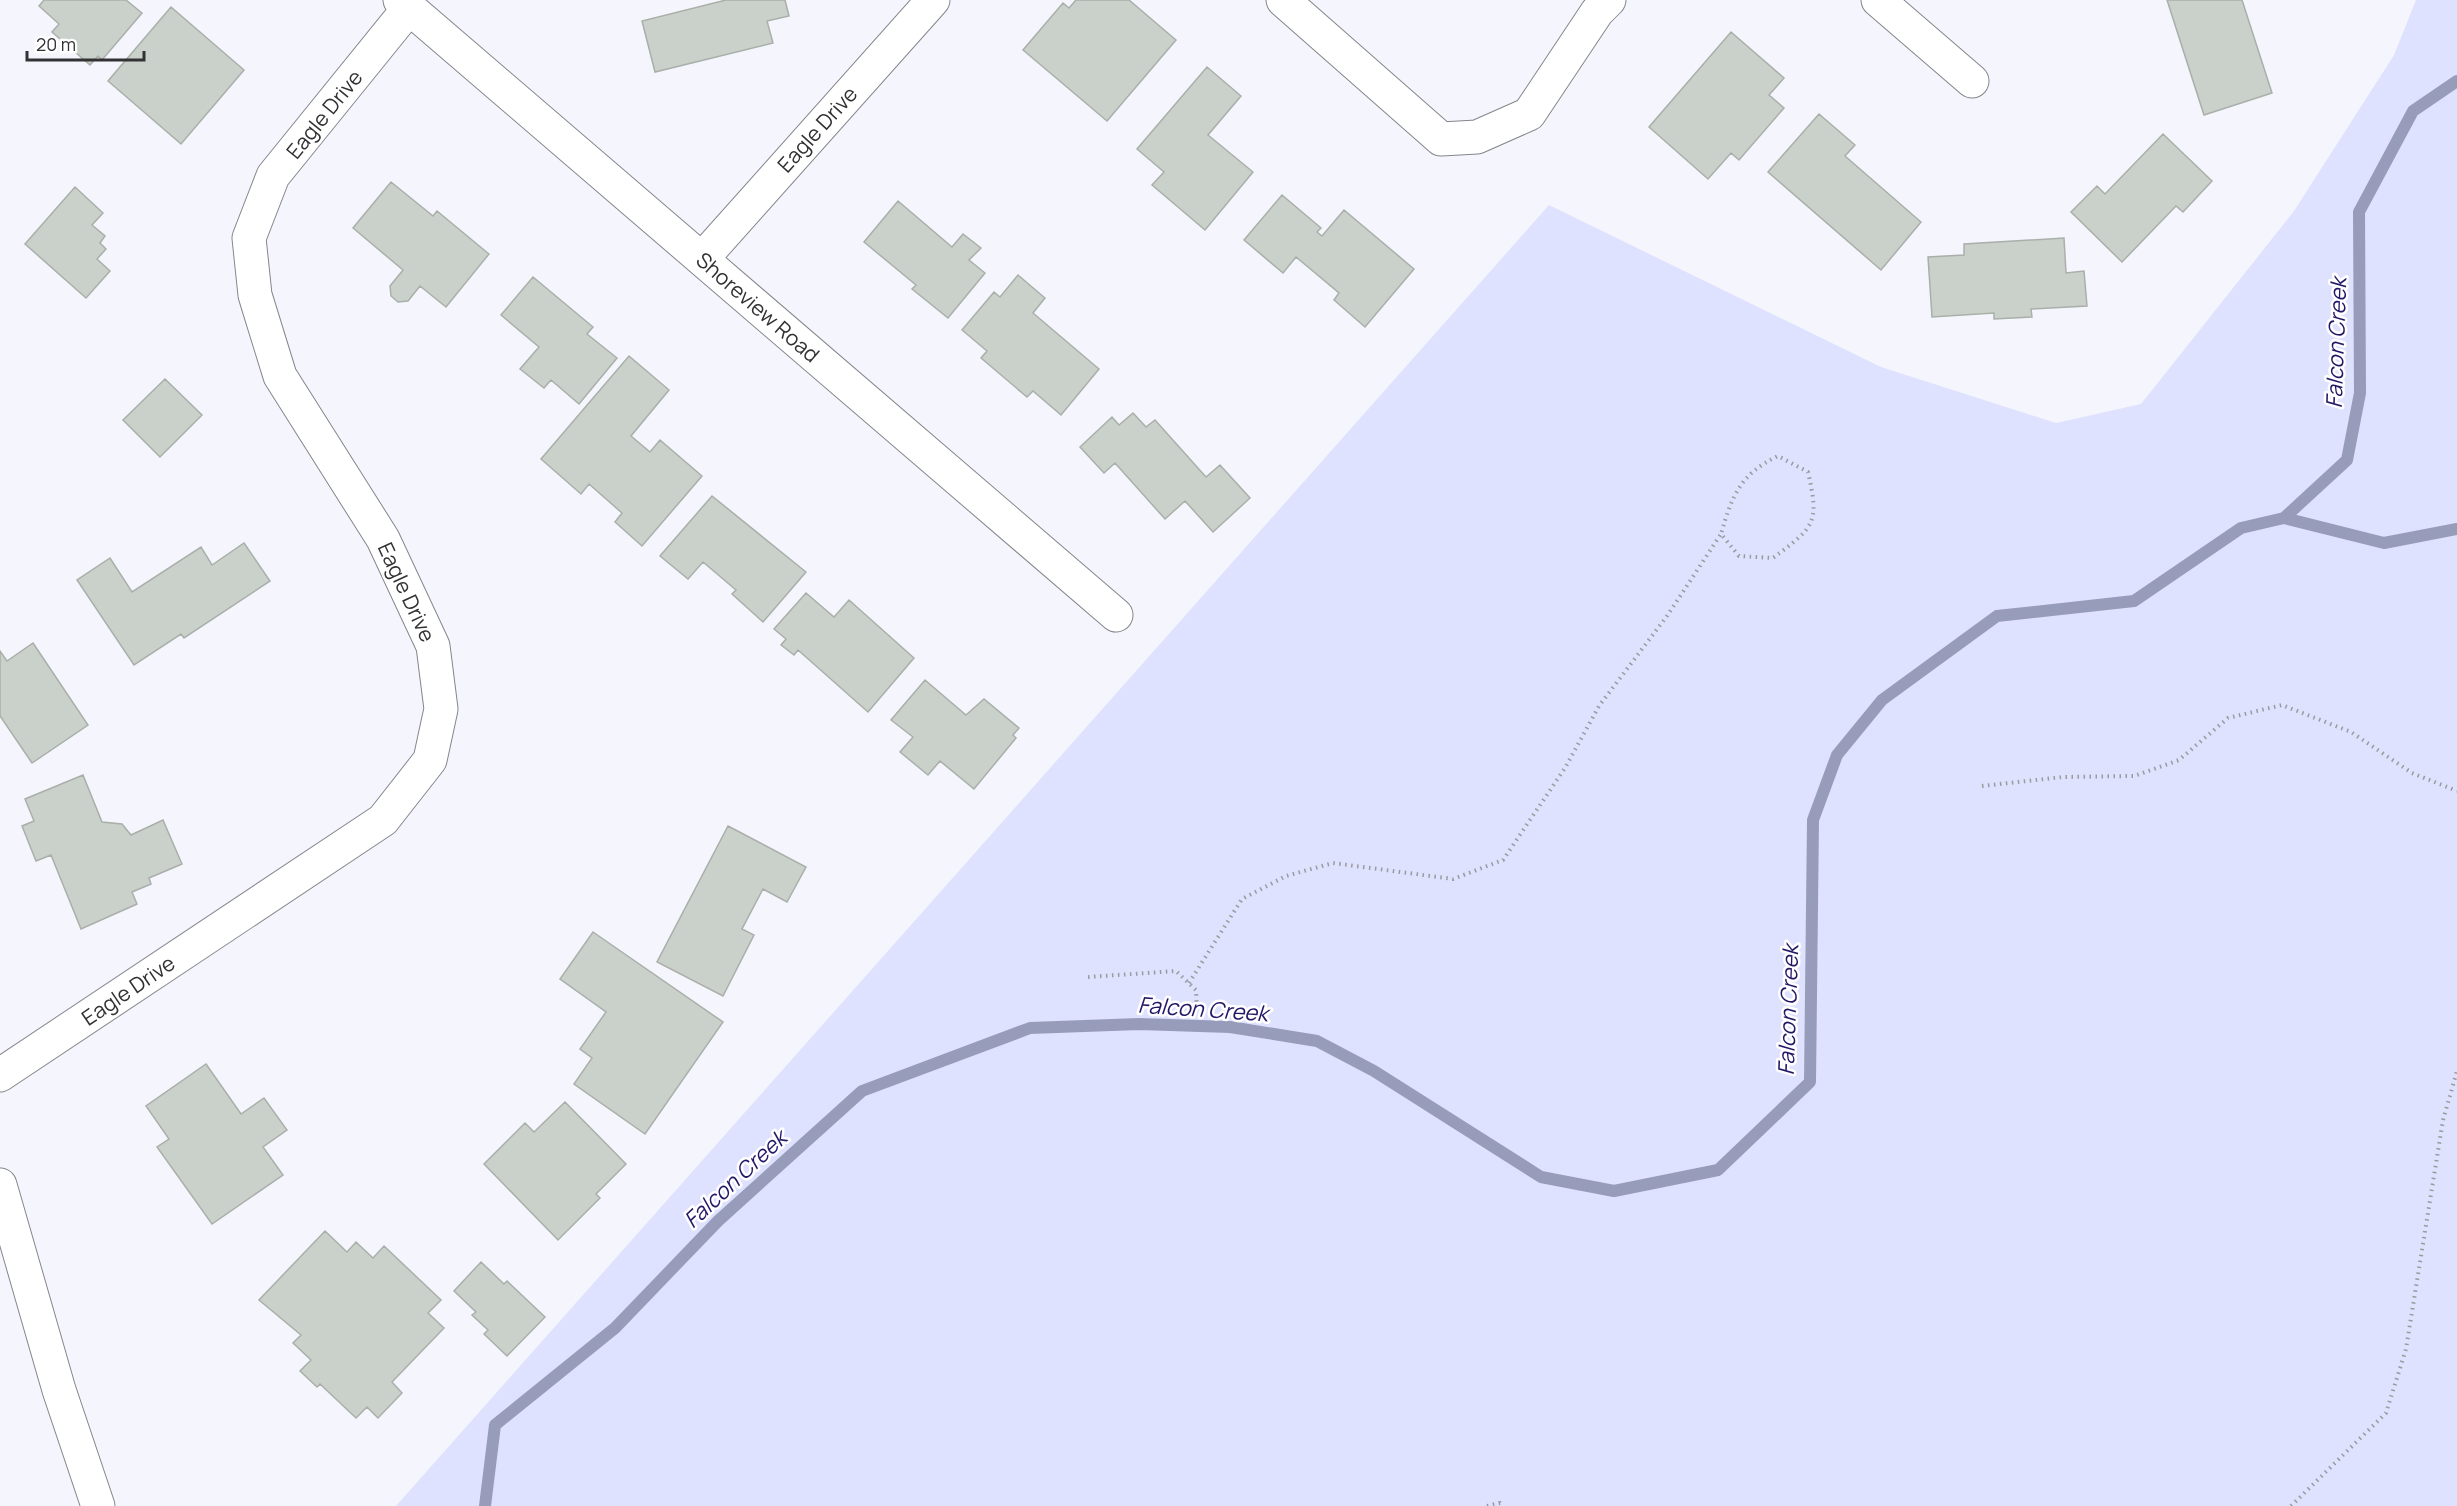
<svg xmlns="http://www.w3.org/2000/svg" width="2457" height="1506" font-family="Manrope,sans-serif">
<rect width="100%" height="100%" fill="#f5f6fd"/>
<path fill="#dfe2fe" d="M2416,0H2457V1506H396L1549,205L1881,367L2056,423L2141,404L2294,211L2394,55Z"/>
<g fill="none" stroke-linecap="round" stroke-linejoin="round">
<path stroke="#989cbb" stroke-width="12" d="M2284,518L2384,543L2457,529
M485,1506L495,1425L615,1328L718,1221L862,1091L1030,1028L1139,1024L1230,1027L1317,1041L1374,1071L1541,1177L1614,1191L1718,1170L1810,1082L1813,820L1837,755L1882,700L1997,616L2134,601L2241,528L2284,518L2347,460L2360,393L2359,212L2413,111L2457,81"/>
</g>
<path fill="#cad0ca" stroke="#a9afa9" stroke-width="1.5" d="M44,0H126L142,13L102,60L98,56L90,65L52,32L59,24L39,6Z
M726,0H785L789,16L767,21L773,43L655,72L642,21Z
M1076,0H1129L1176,40L1107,121L1023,50L1063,3L1069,8Z
M2167,0H2242L2272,93L2204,115Z
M171,7L244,70L181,144L108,81Z
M1731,32L1784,78L1769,95L1784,108L1739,160L1731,153L1708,179L1649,127Z
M1207,67L1241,96L1208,135L1253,172L1205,230L1152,185L1164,172L1137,149Z
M1819,114L1855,145L1845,156L1921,222L1881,270L1768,172Z
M2163,134L2212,181L2183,212L2176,206L2122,262L2071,212L2097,186L2105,194Z
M391,182L433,216L437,211L489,254L446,307L420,286L408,301L398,302L391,296L390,286L403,270L353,228Z
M75,187L103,213L92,225L105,236L100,243L106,249L97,259L110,271L86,298L25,244Z
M1282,195L1321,228L1317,232L1322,236L1344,210L1414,269L1365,327L1334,300L1339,293L1296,257L1283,273L1244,240Z
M898,201L952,247L963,234L981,248L969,260L985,273L948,318L912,289L916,285L864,242Z
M2064,238L2066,273L2084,271L2087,306L2031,309L2032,317L1994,319V313L1932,317L1928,257L1964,255V244Z
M1018,275L1045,298L1033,313L1099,369L1061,415L1033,391L1027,397L981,358L987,351L962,330L994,292L1000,297Z
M533,277L593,327L587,334L617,358L579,404L551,380L544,388L520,369L539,347L501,315Z
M629,356L669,390L631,436L650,452L660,440L702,476L642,546L615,522L622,513L589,484L581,494L541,459Z
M165,379L202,415L160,457L123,420Z
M1133,413L1146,427L1155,420L1206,477L1220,465L1250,498L1213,532L1185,501L1165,519L1115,463L1104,473L1080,447L1112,417L1119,425Z
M712,496L806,572L763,622L732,594L736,590L703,562L688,579L660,556Z
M244,543L270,581L184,638L181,634L134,665L77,580L110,558L132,592L201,547L212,565Z
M806,593L834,617L849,600L914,658L868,712L798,650L794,655L781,645L786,639L774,629Z
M33,643L88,725L32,763L0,716V651L7,661Z
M925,680L966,715L984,699L1019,728L1013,735L1016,738L974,789L940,761L928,775L900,752L913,737L891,720Z
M83,775L102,822L122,824L131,835L163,820L182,864L149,878L151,884L132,892L137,904L81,929L51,855L36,861L22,826L34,821L25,799Z
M728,826L806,867L787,902L763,889L742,929L754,935L723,996L657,962Z
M593,932L723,1022L645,1134L574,1084L592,1058L580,1049L606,1012L560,979Z
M206,1064L241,1114L264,1098L287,1130L263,1147L283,1175L212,1224L157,1147L169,1139L146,1106Z
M565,1102L626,1164L596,1194L600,1198L558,1240L484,1164L525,1123L534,1132Z
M325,1231L347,1252L356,1242L373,1258L384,1246L441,1300L428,1313L444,1328L392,1382L402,1393L378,1418L367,1407L356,1418L320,1384L317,1387L300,1371L311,1360L293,1343L301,1335L259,1300Z
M481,1262L504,1284L507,1281L545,1317L507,1356L484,1334L488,1330L472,1315L476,1312L454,1291Z"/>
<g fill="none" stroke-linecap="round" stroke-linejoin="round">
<g stroke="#85868c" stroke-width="35">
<path id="street" d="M400,0L1116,615
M1283,0L1441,139L1477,137L1529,114L1597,12L1609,0
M1878,0L1972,81
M702,259L933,0
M0,1075L383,820L430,760L441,709L433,646L383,539L280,376L255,295L249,238L273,176L409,8"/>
</g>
<g stroke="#85868c" stroke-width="35">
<path id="secondary" d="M0,1185L59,1390L98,1506"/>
</g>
<path stroke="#9a9a9f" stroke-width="4" stroke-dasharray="1.5 4.5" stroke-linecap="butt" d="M1982,786L2063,777L2134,776L2179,760L2228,718L2282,705L2351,732L2412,773L2457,791
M1088,977L1176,971L1196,990L1197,1011
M1189,983L1242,899L1286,876L1333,863L1453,879L1503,860L1565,768L1599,706L1667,616L1721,534L1739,556L1773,558C1814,527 1820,524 1808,472L1778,456C1740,474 1732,496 1721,534
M1487,1506L1500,1503L1503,1506
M2291,1506L2386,1413L2406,1349L2443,1120L2457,1071"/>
<use href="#street" stroke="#fff" stroke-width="33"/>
<use href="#secondary" stroke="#fff" stroke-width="33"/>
</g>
<g text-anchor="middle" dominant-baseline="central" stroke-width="5" stroke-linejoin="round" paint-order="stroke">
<g font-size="21" fill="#323235" stroke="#fff">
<text transform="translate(324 114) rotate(-51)">Eagle Drive</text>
<text transform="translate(817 129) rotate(-48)">Eagle Drive</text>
<text transform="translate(758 307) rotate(41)">Shoreview Road</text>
<text transform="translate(407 592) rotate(65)">Eagle Drive</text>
<text transform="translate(128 990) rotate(-34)">Eagle Drive</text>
</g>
<g font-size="22" font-style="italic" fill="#231767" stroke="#fff">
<text transform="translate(2336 343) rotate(-88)">Falcon Creek</text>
<text transform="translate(1203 1009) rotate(4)">Falcon Creek</text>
<text transform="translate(1788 1010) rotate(-88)">Falcon Creek</text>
<text transform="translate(735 1179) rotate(-43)">Falcon Creek</text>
</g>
</g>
<path d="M27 51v9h117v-9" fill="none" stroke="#323235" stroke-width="3"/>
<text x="36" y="51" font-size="18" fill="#323235" stroke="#ffffff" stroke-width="4.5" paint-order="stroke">20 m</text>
</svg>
